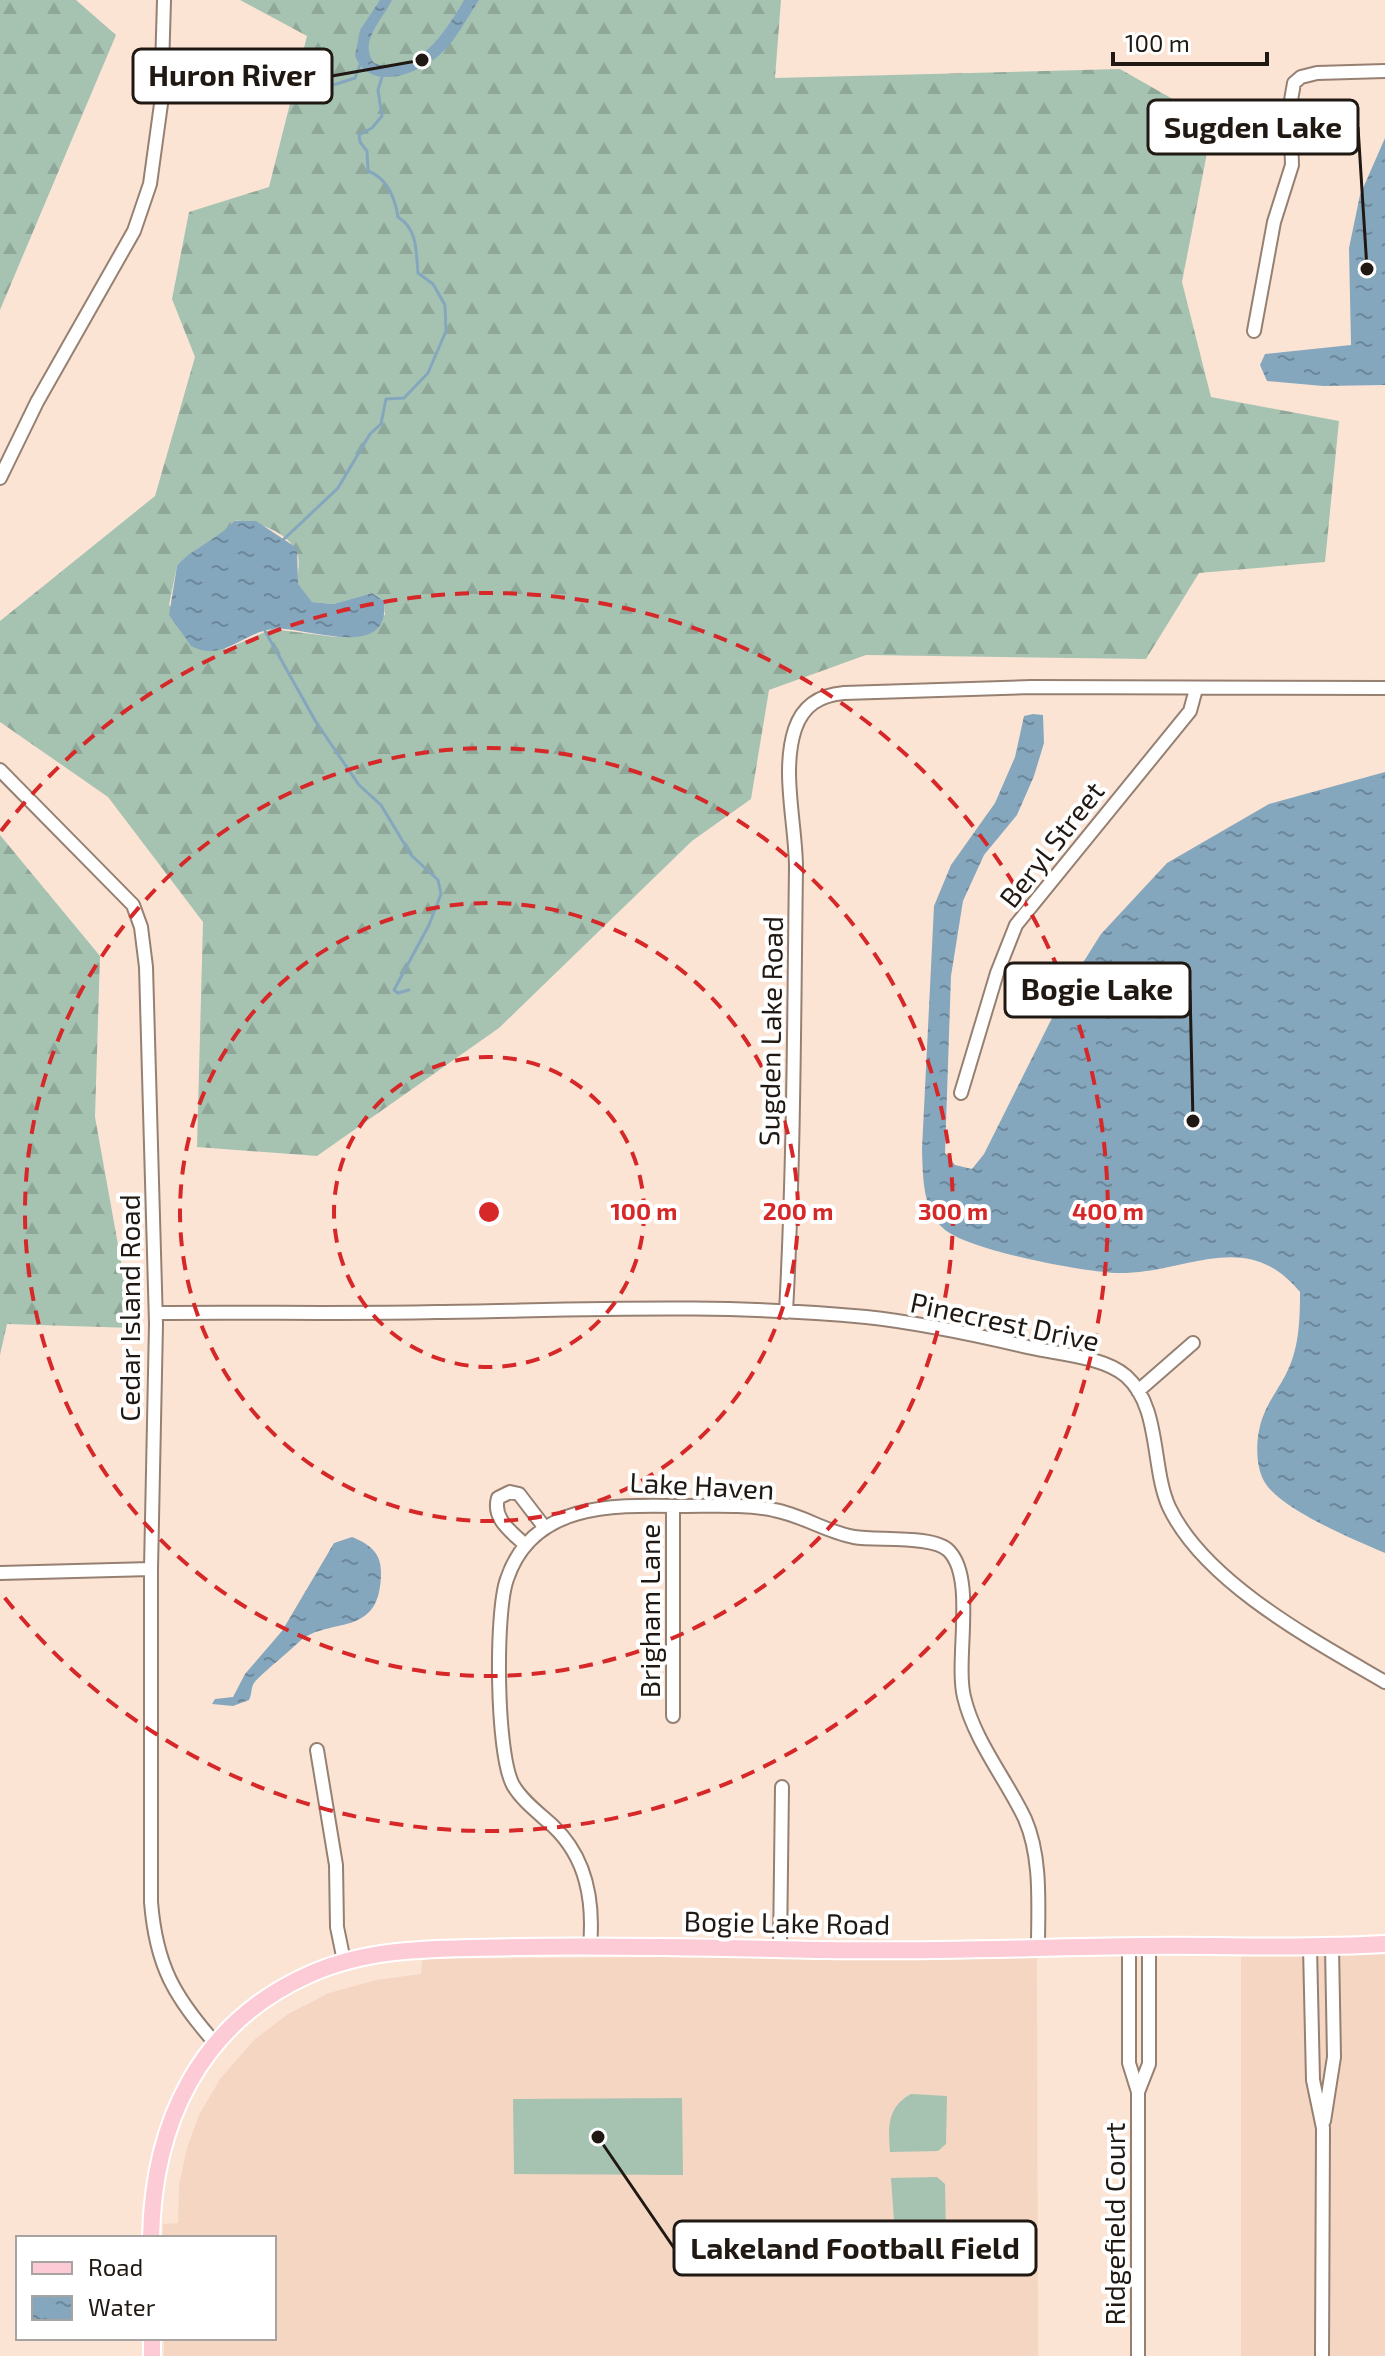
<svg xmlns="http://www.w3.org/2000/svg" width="1385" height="2356" font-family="'Exo 2',sans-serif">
<defs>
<pattern id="forest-firs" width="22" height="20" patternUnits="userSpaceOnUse" patternTransform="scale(2)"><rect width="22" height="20" fill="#a6c3b2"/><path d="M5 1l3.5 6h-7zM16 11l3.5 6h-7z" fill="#8fa798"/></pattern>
<pattern id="water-ripples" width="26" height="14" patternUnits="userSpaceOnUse" patternTransform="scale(2)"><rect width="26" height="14" fill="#85a7be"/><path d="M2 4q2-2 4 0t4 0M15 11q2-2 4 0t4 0" fill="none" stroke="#6c8799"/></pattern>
</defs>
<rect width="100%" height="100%" fill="#fce4d5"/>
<path fill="#f4d6c2" d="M1385,1952V2356H1241V1953Z
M1037,1954L1038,2356H164V2338H274V2238H163V2224L178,2223L179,2185L187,2148L199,2115L220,2079L254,2040L288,2014L329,1993L376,1980L421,1974L422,1959Z"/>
<path fill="url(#forest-firs)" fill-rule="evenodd" d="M0,0H76L116,35L0,310Z
M240,0H781L775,78L1120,69L1213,122L1182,282L1211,397L1339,421L1325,562L1199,573L1146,659L866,655L769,690L751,799L692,841L499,1028L317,1156L197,1147L203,922L108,797L0,722V621L155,496L195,357L172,299L189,212L269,187L307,36ZM234,521C254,519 293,534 298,556C302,578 287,580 312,602L333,604L372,593L384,601L385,615L336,637L272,629L226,649L169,605L177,566L198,548L219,538Z
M0,835L100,956L95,1117L133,1328L7,1324L0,1355Z"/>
<path fill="#a6c3b2" d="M911,2094L947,2096L946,2144L938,2151L890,2152C888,2127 887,2107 911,2094Z
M682,2098L683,2175L514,2174L513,2099Z
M937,2177L945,2184L946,2233H908L894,2221L891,2178Z"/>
<path fill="url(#water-ripples)" d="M380,0H392C383,19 358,42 374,63C415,80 447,30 464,0H479C467,18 454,44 437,57C414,76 369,91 355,56L360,30Z
M1385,138V385L1323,386L1267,381L1260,365L1265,354L1351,345L1349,248L1360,195Z
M234,521H256L297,548L298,584L312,602L333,604L372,593L384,601C391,663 307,626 273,629C243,632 223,663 191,646L169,615L177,566C193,547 216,541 234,521Z
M1033,714L1043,715L1044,743L1034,776L1017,815L984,855L963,901L951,976L945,1153L955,1165L972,1169L984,1154L1067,988L1101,934L1167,863L1269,804L1385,772V1553C1355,1540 1279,1509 1264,1481C1254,1463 1256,1432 1264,1414C1269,1401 1278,1389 1285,1376C1299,1350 1300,1322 1300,1292C1248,1229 1192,1270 1126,1273C1092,1275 967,1250 944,1229C922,1210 923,1176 922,1149L934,906L951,865L995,803L1015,757L1024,716Z
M352,1537C369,1544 381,1552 381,1572C381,1640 329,1616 300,1641C292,1649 259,1676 254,1683C251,1687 252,1694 249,1700L233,1706L212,1704L215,1699L233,1697L245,1674L282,1631L334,1543Z"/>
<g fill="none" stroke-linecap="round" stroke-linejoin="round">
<path stroke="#85a7be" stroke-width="3" d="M283,86L327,87L355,78L360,65
M283,540L338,488L370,434L381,424L386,399L404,398L428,373L446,331L445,305L433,284L418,273C416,253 418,229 398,217C395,198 387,178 368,171L367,151L360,142L359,135L372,128L382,116L378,90L382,77
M265,631L316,722L359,785L381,805L411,855L438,880L441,894L429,925L394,990L398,993L409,990"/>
<g stroke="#958072" stroke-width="16">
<path id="minor" d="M1254,331L1274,222L1292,165L1290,106L1294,83L1301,77L1317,73L1385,71
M0,478L37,402L134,231L150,184L161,104L164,0
M0,770L133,905L141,927L146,967L156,1324L151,1569V1902C156,1965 174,1997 216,2044
M961,1093L997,973L1016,925L1190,711L1196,689
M786,1312C794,1164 794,1016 796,868C796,825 781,771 795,729C803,705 820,695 844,693L1031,687L1385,688
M156,1313C250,1312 344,1314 437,1312C581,1310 723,1303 866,1317C922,1323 977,1335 1032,1348C1060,1354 1104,1357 1126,1376C1161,1407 1151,1467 1169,1507C1205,1583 1315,1641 1385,1682
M1138,1391L1193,1343
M673,1506V1716
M525,1545C511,1531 492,1519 498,1498L510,1492L519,1494L545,1528
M0,1573L151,1569
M317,1750L336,1865L337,1927L344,1961
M590,1946C594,1901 587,1858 553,1826C540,1814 522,1801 513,1785C496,1754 495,1612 507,1579C533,1501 616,1505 683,1506C713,1506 745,1504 774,1510C802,1515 826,1532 854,1537C877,1541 934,1535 949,1551C976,1579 955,1659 964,1697C974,1740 1006,1779 1025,1819C1042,1858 1038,1906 1038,1947
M1129,1946V2063L1138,2092V2356
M1310,1947L1313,2080L1323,2128L1322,2356
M780,1948L782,1787
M1138,2092L1149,2064V1946
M1324,2121L1334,2057L1332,1947"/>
</g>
<g stroke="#fff" stroke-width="20">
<path id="major" d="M151,2238C153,2124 199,2024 308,1975C373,1945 445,1949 516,1947C620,1945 723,1948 827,1950C933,1952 1039,1947 1145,1946C1225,1945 1305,1949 1385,1944
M152,2338V2356"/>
</g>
<use href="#minor" stroke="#fff" stroke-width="12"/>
<use href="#major" stroke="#fccbd5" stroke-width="16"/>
</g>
<g fill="none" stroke="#d62828" stroke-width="4" stroke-dasharray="14 10">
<circle cx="489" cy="1212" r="155"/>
<circle cx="489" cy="1212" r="309"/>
<circle cx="489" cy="1212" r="464"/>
<path d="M1 831A619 619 0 1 1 1 1593"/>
</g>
<g text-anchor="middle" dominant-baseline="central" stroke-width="8" stroke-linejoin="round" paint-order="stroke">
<g font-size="28" fill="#201812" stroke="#fff">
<text transform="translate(1051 844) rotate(-52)">Beryl Street</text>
<text transform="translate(770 1031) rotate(-89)">Sugden Lake Road</text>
<text transform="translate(129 1308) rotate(-90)">Cedar Island Road</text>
<text transform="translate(1005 1321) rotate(12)">Pinecrest Drive</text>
<text transform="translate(702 1485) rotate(3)">Lake Haven</text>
<text transform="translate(649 1611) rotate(-90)">Brigham Lane</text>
<text transform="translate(787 1922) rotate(1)">Bogie Lake Road</text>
<text transform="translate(1114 2224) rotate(-90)">Ridgefield Court</text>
</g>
</g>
<circle cx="489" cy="1212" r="12" fill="#d62828" stroke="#fff" stroke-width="4"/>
<g font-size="24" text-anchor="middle" font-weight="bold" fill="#d62828" stroke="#fff" stroke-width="8" stroke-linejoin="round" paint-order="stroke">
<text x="644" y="1220">100 m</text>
<text x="798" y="1220">200 m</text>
<text x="953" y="1220">300 m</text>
<text x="1108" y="1220">400 m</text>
</g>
<path fill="none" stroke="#201812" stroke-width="3" d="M422 60L332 76M1367 269L1358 127M1193 1121L1190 990M598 2137L674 2248"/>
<g fill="#201812" stroke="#fff" stroke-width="3">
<circle cx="422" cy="60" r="8"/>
<circle cx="1367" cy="269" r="8"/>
<circle cx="1193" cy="1121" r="8"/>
<circle cx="598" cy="2137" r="8"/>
</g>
<g fill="#fff" stroke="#201812" stroke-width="3">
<rect x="133" y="49" width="199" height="54" rx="8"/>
<rect x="1148" y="100" width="210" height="54" rx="8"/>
<rect x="1005" y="963" width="185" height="54" rx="8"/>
<rect x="674" y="2221" width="362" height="54" rx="8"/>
</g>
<g font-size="30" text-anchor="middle" font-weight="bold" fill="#201812">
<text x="232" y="86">Huron River</text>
<text x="1253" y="138">Sugden Lake</text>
<text x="1097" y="1000">Bogie Lake</text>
<text x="855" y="2259">Lakeland Football Field</text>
</g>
<rect x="16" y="2236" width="260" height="104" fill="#ffffff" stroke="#a6a3a0" stroke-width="2"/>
<rect x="32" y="2262" width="40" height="12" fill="#fccbd5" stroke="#a6a3a0" stroke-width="2"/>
<text x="88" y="2276" font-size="24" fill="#201812">Road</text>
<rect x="32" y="2296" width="40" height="24" fill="url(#water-ripples)" stroke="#a6a3a0" stroke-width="2"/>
<text x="88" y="2316" font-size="24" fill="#201812">Water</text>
<path d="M1113 52v12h154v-12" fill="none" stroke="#201812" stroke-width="4"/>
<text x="1125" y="52" font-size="24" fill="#201812" stroke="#ffffff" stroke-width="6" paint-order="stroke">100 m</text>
</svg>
